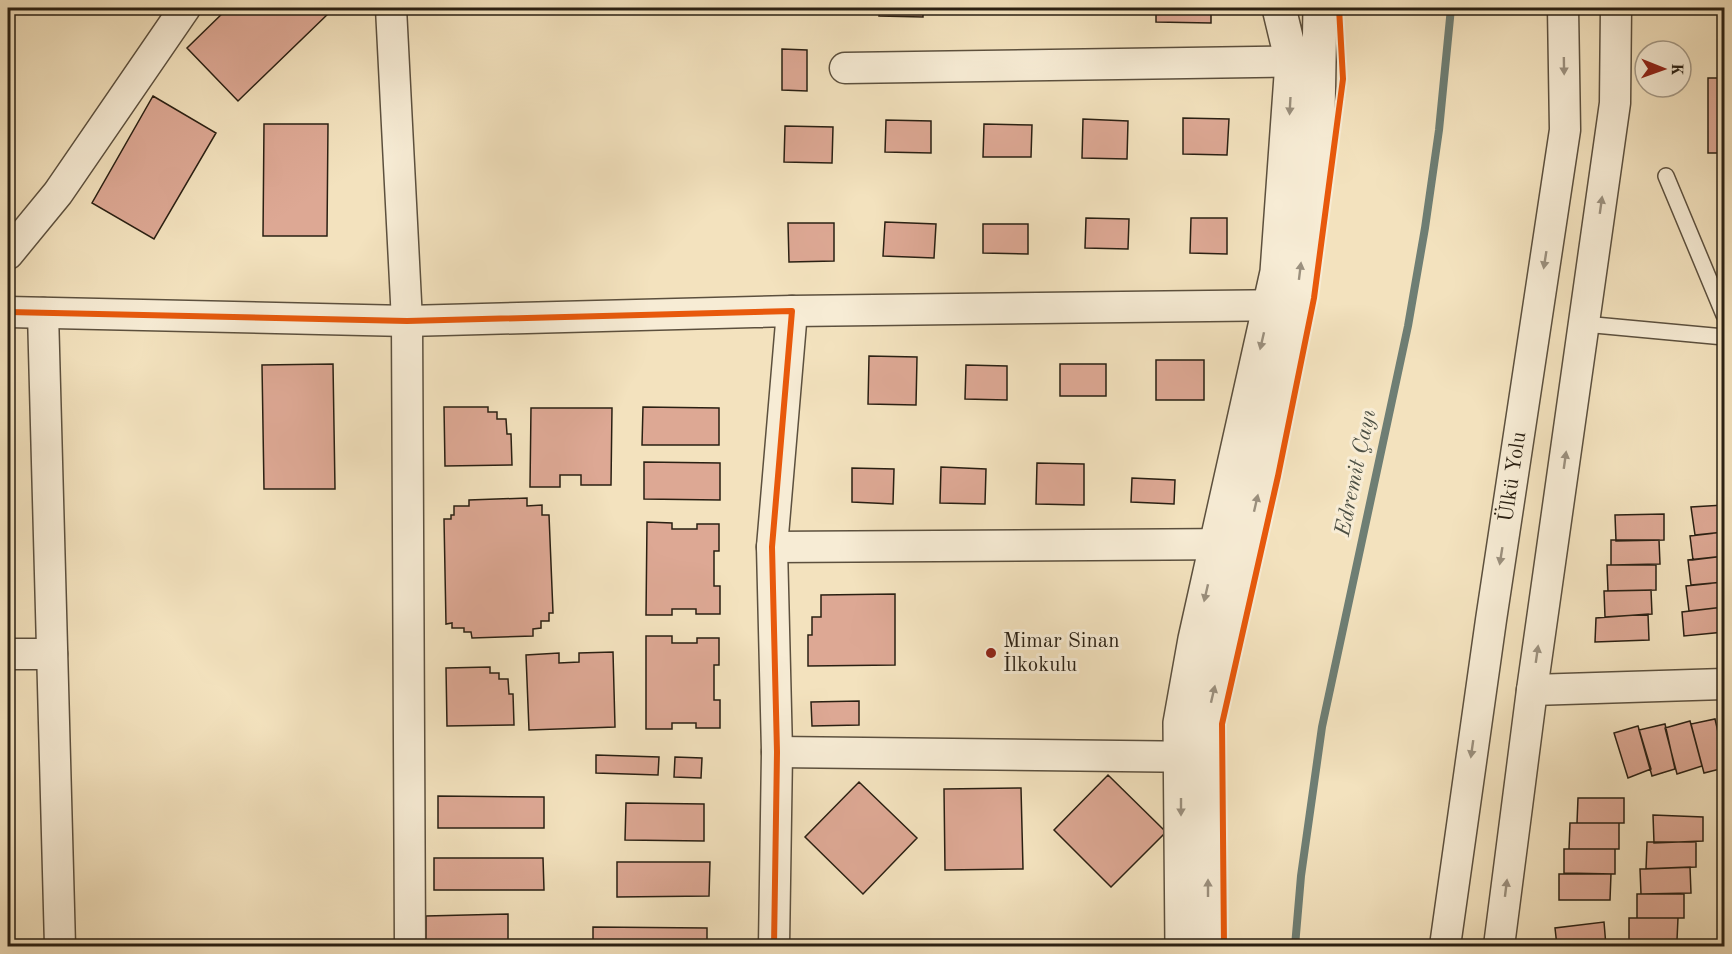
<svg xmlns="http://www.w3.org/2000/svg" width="1732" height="954" font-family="'Old Standard TT',serif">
<rect width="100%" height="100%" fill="#f3e2be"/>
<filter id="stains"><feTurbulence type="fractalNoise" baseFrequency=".00333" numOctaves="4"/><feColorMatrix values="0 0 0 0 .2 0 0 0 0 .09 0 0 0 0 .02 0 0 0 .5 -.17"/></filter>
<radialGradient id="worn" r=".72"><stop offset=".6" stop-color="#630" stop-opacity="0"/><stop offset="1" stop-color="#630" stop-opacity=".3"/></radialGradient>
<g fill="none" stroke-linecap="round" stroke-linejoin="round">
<path stroke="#6e7e74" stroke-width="8" d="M1295,946L1301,876L1322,727L1408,326L1425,228L1439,130L1451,8"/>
</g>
<path fill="#dda894" stroke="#2a2013" stroke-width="1.5" d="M228,8H328L331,11L238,101L187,48Z
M880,8H923V17L879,16Z
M963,8H1017V14L963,12Z
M1065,8H1118V14L1065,13Z
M1156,8H1211V23L1156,22Z
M782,49L807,50V91L782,90Z
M1708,78H1724V153H1708Z
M153,96L216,133L154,239L92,203Z
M1183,118L1229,119L1227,155L1183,154Z
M1083,119L1128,121L1127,159L1082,158Z
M886,120L931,121V153L885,152Z
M264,124H328L327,236H263Z
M984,124L1032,125L1031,157H983Z
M785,126L833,127L832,163L784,162Z
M1086,218L1129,219L1128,249L1085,248Z
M1191,218H1227V254L1190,253Z
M885,222L936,224L934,258L883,256Z
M788,223H834V261L789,262Z
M983,224H1028V254L983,253Z
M869,356L917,357L916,405L868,404Z
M1156,360H1204V400H1156Z
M333,364L335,489H264L262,365Z
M1060,364H1106V396H1060Z
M966,365L1007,366V400L965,399Z
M444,407H488V412H497V419H506L507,434H511L512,465L445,466Z
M643,407L719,408V445H642Z
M531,408H612L611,485H581V475H560V487H530Z
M644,462L720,463V500L644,499Z
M1037,463L1084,464V505L1036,504Z
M941,467L986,469L985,504L940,503Z
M852,468L894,469L893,504L852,502Z
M1132,478L1175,480L1174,504L1131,502Z
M527,498V506L542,505V515H549L553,613H549V621H541V628L533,629V636L472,638L471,632H464V628H452V623L446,624L444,519H451V515H454V506H469V500Z
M1724,505V532L1695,535L1691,507Z
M1664,514V540L1616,541L1615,515Z
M647,522L672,523V529H697V524H719V551H714V586H720V614H696V609H672V615H646Z
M1724,532V556L1693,560L1690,536Z
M1611,540H1659L1660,564L1611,565Z
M1724,556V582L1691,585L1688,560Z
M1607,565H1656V590L1608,591Z
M1724,582V607L1689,611L1686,586Z
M1651,590L1652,614L1605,617L1604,591Z
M895,594V665L808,666V635H812V617H821V595Z
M1724,607V632L1684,636L1682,612Z
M1648,614L1649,640L1595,642L1596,618Z
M646,636H672V643H697V638H719V665H714V700H720V728H696V723H672V729H646Z
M613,652L615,727L529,730L526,655L559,653V663L579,662V653Z
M490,667V673H499V679H508L509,694H513L514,725L447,726L446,668Z
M859,701V725L812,726L811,702Z
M1715,719L1724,758V768L1704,773L1691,724Z
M1690,721L1702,766L1677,774L1665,728Z
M1665,724L1675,769L1652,776L1639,730Z
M1638,726L1651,769L1628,778L1614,733Z
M596,755L659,757L658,775L596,773Z
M675,757L702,758L701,778L674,777Z
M1108,775L1166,832L1111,887L1054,830Z
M859,782L917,838L863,894L805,837Z
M1021,788L1023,869L945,870L944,789Z
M438,796L544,797V828H438Z
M1578,798H1624V823H1577Z
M626,803L704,804V841L625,840Z
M1653,815L1703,817V841L1654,843Z
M1570,823H1619V849H1569Z
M1647,842H1696V867L1646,869Z
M1564,849H1615V874L1564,873Z
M434,858H543L544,890H434Z
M617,862H710L709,896L617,897Z
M1690,867L1691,893L1641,894L1640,869Z
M1559,874H1611L1610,900H1559Z
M1637,894H1684V918H1637Z
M508,914V946H426V916Z
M1629,918H1678L1677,940H1629Z
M1604,922L1606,946H1557L1555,928Z
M593,927L707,928V946H593Z
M124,944L226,946H124Z"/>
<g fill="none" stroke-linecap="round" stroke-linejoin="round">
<g stroke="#5c503e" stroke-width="18">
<path id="service" d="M1666,176L1724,315
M1584,324L1724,337"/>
</g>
<g stroke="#5c503e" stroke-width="33">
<g id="minor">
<path d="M391,8L407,321L410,946"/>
<path d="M845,68L1316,61"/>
<path d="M8,254L58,193L185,8"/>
<path d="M792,311L1294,305"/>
<path d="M8,312L407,321L792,311L772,547L777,752L774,946"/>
<path d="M43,313L60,946"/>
<path d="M772,547L1240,544"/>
<path d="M8,654H52"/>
<path d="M1532,690L1724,684"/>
<path d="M777,752L1204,757"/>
<path id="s1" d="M1445,946L1491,620L1565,130L1563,8"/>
<path d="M1499,946L1532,690L1615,103L1616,8"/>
</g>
</g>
<g stroke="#5c503e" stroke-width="36">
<path id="tertiary" d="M1182,946L1180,723L1195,639L1277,272L1292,62L1279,8
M1208,946L1207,757L1208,712L1260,485L1299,283L1318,116L1320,8"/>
</g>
<use href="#service" stroke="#f7ecd5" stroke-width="15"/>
<use href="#minor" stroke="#f7ecd5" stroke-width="30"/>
<use href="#tertiary" stroke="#f7ecd5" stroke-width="33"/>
<g stroke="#f7ecd5" stroke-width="10">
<path id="cycleway" d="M8,312L407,321L792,311L772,547L777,752L774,946
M1224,946L1222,724L1278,476L1314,298L1343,79L1339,8"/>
</g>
<use href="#cycleway" stroke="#e8590c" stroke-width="6"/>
</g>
<defs><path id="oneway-solid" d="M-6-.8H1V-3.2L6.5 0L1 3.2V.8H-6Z" transform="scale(1.5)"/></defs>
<g fill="#9b907e">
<use href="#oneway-solid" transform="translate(1564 66) rotate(89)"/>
<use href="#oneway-solid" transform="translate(1290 106) rotate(93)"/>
<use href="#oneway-solid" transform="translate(1601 205) rotate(-82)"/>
<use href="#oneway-solid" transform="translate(1545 260) rotate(99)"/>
<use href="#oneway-solid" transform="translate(1300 271) rotate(-83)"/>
<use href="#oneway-solid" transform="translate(1262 341) rotate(103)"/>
<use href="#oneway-solid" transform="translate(1565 460) rotate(-82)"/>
<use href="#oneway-solid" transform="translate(1256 503) rotate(-77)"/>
<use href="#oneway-solid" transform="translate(1501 556) rotate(99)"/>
<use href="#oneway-solid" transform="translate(1206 593) rotate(103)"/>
<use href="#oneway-solid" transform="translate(1537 654) rotate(-82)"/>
<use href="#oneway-solid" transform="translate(1213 694) rotate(-77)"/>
<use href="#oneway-solid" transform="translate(1472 749) rotate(98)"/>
<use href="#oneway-solid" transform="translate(1181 807) rotate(90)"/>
<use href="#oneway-solid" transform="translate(1208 888) rotate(-90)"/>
<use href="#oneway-solid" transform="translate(1506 888) rotate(-83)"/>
</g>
<circle fill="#8f2418" stroke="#f7ecd5" stroke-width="2" cx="991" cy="653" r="6"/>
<g text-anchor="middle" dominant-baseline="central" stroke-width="6" stroke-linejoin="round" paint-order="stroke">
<g font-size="21" fill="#2a2013" stroke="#f7ecd5">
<text stroke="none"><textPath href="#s1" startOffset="474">Ülkü Yolu</textPath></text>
</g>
<g font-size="21" fill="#2a2013" stroke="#f7ecd5" text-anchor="start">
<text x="1003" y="641">Mimar Sinan<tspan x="1003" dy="24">İlkokulu</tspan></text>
</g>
<g font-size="22" font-style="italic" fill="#4c4f43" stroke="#f7ecd5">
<text transform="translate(1356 473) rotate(-78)">Edremit Çayı</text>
</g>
</g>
<rect width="1732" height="954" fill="none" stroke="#f3e2be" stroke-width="30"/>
<rect x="9" y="9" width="1714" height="936" fill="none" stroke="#2a2013" stroke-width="3"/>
<rect x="15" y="15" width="1702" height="924" fill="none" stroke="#2a2013" stroke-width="1.5"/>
<g transform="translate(1663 69) rotate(91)"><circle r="28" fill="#f7ecd5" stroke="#a59a87" stroke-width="1.5"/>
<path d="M0-4.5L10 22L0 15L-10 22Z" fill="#8f2418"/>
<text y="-9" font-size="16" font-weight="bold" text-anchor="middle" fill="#2a2013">K</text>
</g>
<rect width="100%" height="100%" filter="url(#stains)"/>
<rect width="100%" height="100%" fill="url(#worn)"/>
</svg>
